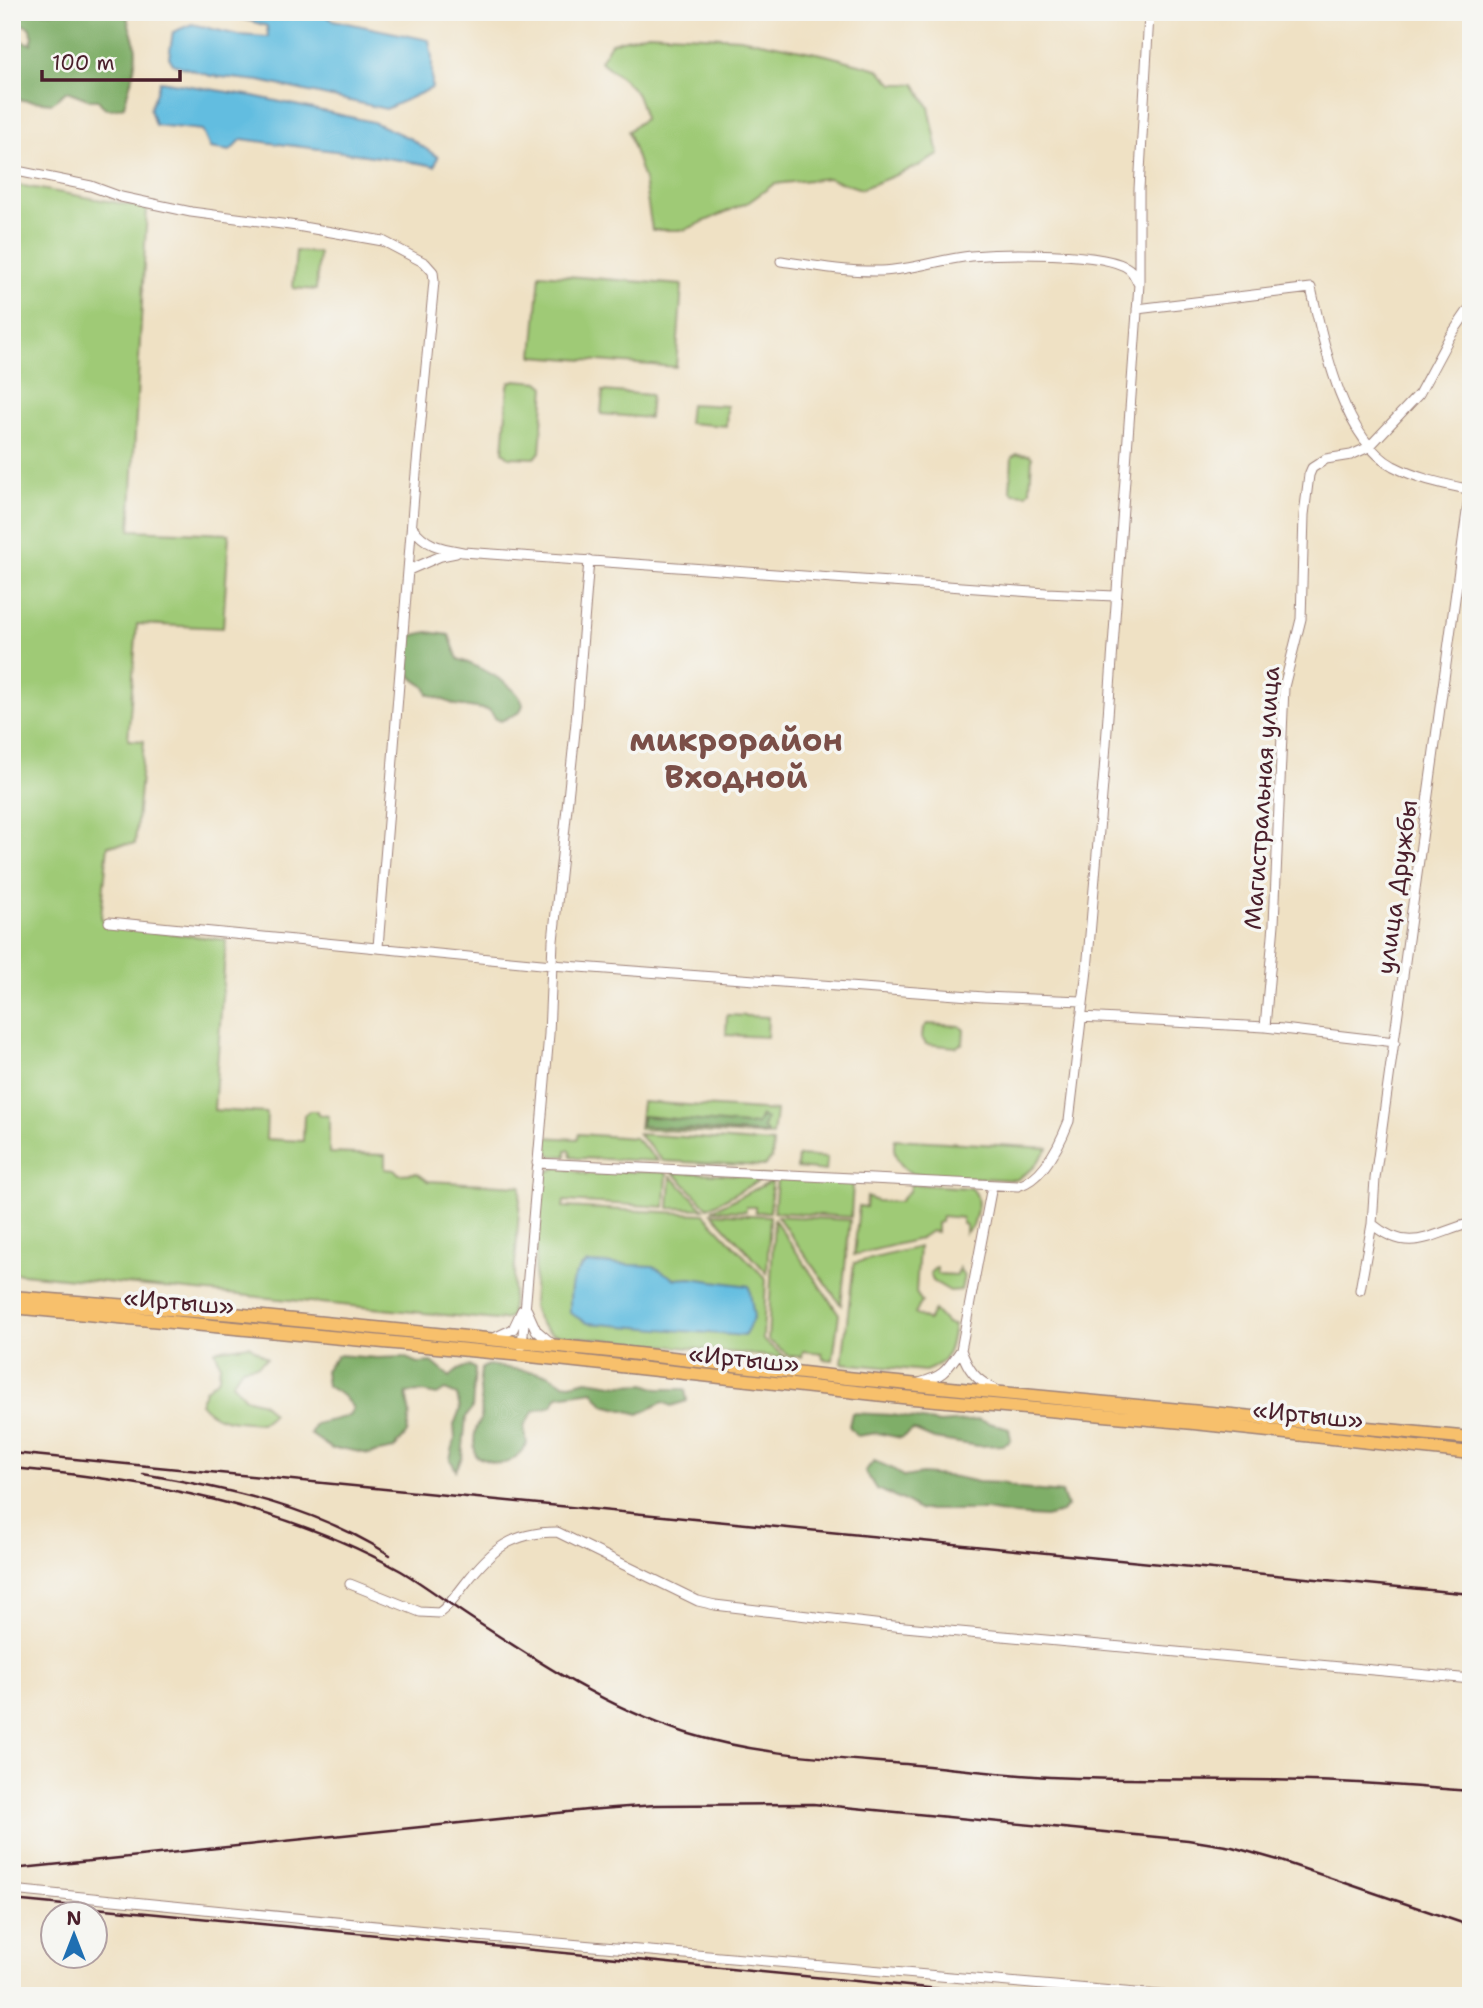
<svg xmlns="http://www.w3.org/2000/svg" width="1483" height="2008" font-family="'Shantell Sans',sans-serif">
<rect width="100%" height="100%" fill="#f6f6f2"/>
<filter id="ink" filterUnits="userSpaceOnUse"><feTurbulence type="fractalNoise" baseFrequency=".0143" numOctaves="2"/><feDisplacementMap in="SourceGraphic" scale="14" xChannelSelector="R" yChannelSelector="G"/><feConvolveMatrix kernelMatrix="1 2 1 2 8 2 1 2 1" color-interpolation-filters="sRGB"/></filter>
<filter id="wash" filterUnits="userSpaceOnUse"><feTurbulence type="fractalNoise" baseFrequency=".00686" numOctaves="4" result="noise"/><feDisplacementMap in="SourceGraphic" scale="28" xChannelSelector="R" yChannelSelector="G"/><feGaussianBlur stdDeviation="1.57" result="paint"/><feColorMatrix in="noise" values="0 0 0 0 0 0 0 0 0 0 0 0 0 0 0 0 0 1.4 0 .05"/><feComposite in="paint" operator="in"/></filter>
<g filter="url(#wash)">
<rect width="100%" height="100%" fill="#efe1c4"/>
<path fill="#9fca76" stroke="#747450" stroke-width="2" d="M648,33L740,38L826,55L878,69L893,84H915L929,107L939,155L916,167L861,189L828,178L774,184L749,202L685,230H652L644,180L628,131L644,119C640,86 624,81 600,61L611,43Z
M12,184L147,208L130,530L229,534L223,628L137,624L128,740L144,741L135,844L108,845L101,917L105,923L120,927L226,940L214,1110L267,1113L266,1139L303,1141L304,1115L309,1111H317L318,1115L329,1116V1153L385,1155V1169L395,1170L399,1174L417,1173L428,1181L521,1186L511,1316L508,1319L496,1320L12,1273Z
M296,251L319,253L316,290L293,288Z
M540,274L682,285L676,367L533,356Z
M515,380L539,382L545,387L540,452L535,458L509,457L503,452L508,386L510,382Z
M603,391L651,395L649,418L601,414Z
M690,404L727,406L726,426L688,423Z
M1017,454L1029,455L1032,457L1030,490L1027,494L1013,493L1010,490L1012,457Z
M727,1015L768,1017L767,1037L726,1035Z
M927,1024L960,1026L964,1030L963,1043L956,1047L926,1044L922,1038L923,1028Z
M642,1102L776,1111L773,1136L639,1129Z
M579,1134L635,1138L658,1161L576,1158L571,1156L570,1150H566V1156H552L543,1148V1137L577,1139Z
M638,1134L773,1143L772,1158L764,1166L663,1161Z
M895,1139L1048,1148L1033,1168L1016,1180L912,1174C900,1166 891,1154 895,1139Z
M798,1156L827,1158L826,1171L797,1168Z
M559,1167L587,1174H604L617,1171L664,1172L667,1174L665,1207L564,1201L563,1207L704,1214L766,1279L763,1340L786,1358L553,1334C541,1327 537,1320 533,1306L540,1184L542,1174Z
M673,1172L768,1176L708,1208Z
M671,1176L704,1209L669,1208Z
M777,1178L853,1183L851,1217L774,1212Z
M772,1181L770,1212H755V1207H746V1211L712,1210Z
M911,1184L971,1188C983,1197 976,1213 973,1226L965,1233L966,1225L962,1224V1218L942,1216L941,1222L937,1223V1232L931,1231L919,1239L854,1255L859,1206L866,1207L867,1197L877,1201L899,1202L909,1191Z
M712,1213L770,1216L767,1273Z
M777,1216L850,1220L841,1305Z
M774,1219L839,1314L833,1360L823,1359L822,1353L803,1351L802,1357L790,1356L768,1340Z
M919,1247L916,1293L922,1302L915,1313L928,1321L934,1310L947,1324L954,1325C951,1348 949,1363 925,1371L842,1363L854,1263Z
M935,1268H937V1274L957,1275L959,1268L964,1276L961,1290L950,1291L933,1281L930,1273Z
M249,1345L267,1358L258,1365L242,1368L232,1383L245,1398L263,1403L273,1414L261,1423C238,1421 216,1423 200,1403L206,1389L219,1378L220,1364L215,1350Z"/>
<path fill="#7fae67" stroke="#646649" stroke-width="2" d="M12,12H127C127,25 133,33 135,45C139,61 128,90 124,106C111,110 106,112 98,100H90L67,91L52,103L12,99V41L15,39L31,44L33,36L29,27L12,21Z
M428,632L449,635L458,659C477,666 518,684 523,705L520,712L501,721L496,719L489,710L456,705L428,694C425,683 420,685 413,678C405,670 399,642 411,636C416,634 423,633 428,632Z
M642,1116L746,1125L757,1124L761,1116L766,1119L763,1128L768,1134L641,1126Z
M338,1355L377,1358L403,1357L419,1363L432,1362L450,1377C457,1370 461,1367 471,1366L475,1369L472,1409L466,1417L462,1458L456,1470L450,1459L455,1439L454,1425L460,1409L457,1395L445,1390L437,1395L422,1392L406,1393L410,1415L407,1433L394,1449L369,1454L345,1449H332L310,1434L315,1424L349,1416L353,1408L343,1396L327,1386L325,1370Z
M488,1365L548,1374L562,1383L570,1384L587,1380L620,1385L645,1384L658,1389H685L687,1401L671,1406L663,1402L639,1414L604,1405L593,1391L558,1396L552,1406L534,1411L524,1426L527,1444C511,1467 500,1468 476,1456C474,1447 473,1438 476,1429C477,1425 480,1422 481,1418C484,1401 476,1386 482,1368Z
M852,1413L892,1415L940,1423L979,1420L1009,1429L1011,1439L1008,1443L1002,1445L978,1446L934,1439L913,1430L901,1438L877,1433L857,1436L849,1426Z
M874,1461L893,1469L904,1477L922,1474L956,1477L978,1482L1002,1483L1021,1489L1062,1493L1067,1506L1061,1513L1045,1517L1015,1515L986,1510H919L901,1499L876,1489L865,1471Z"/>
<path fill="#62bde0" stroke="#566e86" stroke-width="2" d="M220,12H319L333,20L429,40L432,57V88L386,109L260,81L211,76L173,64L169,57L173,32L192,24L238,35L268,37L267,26Z
M160,81L253,96L373,122L409,138L438,157L435,166C371,154 306,148 242,139L230,151L210,148L202,130L155,125L150,109Z
M588,1263L653,1266L675,1279L691,1278L749,1286L754,1317L744,1336L587,1323L570,1313C570,1294 568,1273 588,1263Z"/>
</g>
<g filter="url(#ink)">
<g fill="none" stroke-linecap="round" stroke-linejoin="round">
<g stroke="#9c8078" stroke-width="11">
<path id="minor" d="M12,170L91,186L121,197L191,212L297,226L383,241L425,263L433,272L434,281L414,495L378,947
M781,261C814,266 848,272 882,271C912,270 941,259 971,256C1002,253 1106,251 1129,269C1133,272 1136,279 1138,283
M1137,309L1311,288C1323,341 1342,438 1393,466C1418,479 1444,484 1471,490
M412,527C426,546 440,548 463,552L1046,593L1115,596
M409,570L441,556L456,553
M109,922L552,965L984,997L1082,1001
M1081,1017L1265,1027L1395,1042
M1265,1027L1274,924L1284,687L1301,619L1304,515L1309,475L1312,468L1326,459L1351,455L1369,447L1419,394L1449,338L1471,306
M537,1163L1018,1186C1043,1179 1060,1144 1069,1121L1087,970L1104,772L1139,284V189L1149,15
M1372,1224C1409,1255 1431,1234 1471,1223
M1360,1290L1372,1224L1375,1179L1470,490
M527,1310L536,1330L551,1343
M494,1338L513,1329L522,1310
M522,1346L549,1034L553,941L576,722L589,560
M961,1350C968,1369 975,1380 995,1389
M919,1383C944,1376 946,1371 961,1350L992,1186
M350,1584L420,1612L439,1613C450,1605 457,1594 465,1584C492,1549 512,1532 557,1532L698,1601L715,1605L883,1625L1471,1679
M12,1890L477,1936L1171,1996"/>
</g>
<g stroke="#9c8078" stroke-width="15">
<path id="major" d="M12,1297L234,1314L620,1352L847,1378L1471,1438
M12,1307L521,1355L902,1397L1194,1423L1471,1453"/>
</g>
<use href="#minor" stroke="#fff" stroke-width="9"/>
<use href="#major" stroke="#f7c06c" stroke-width="12"/>
<path stroke="#4a1f2b" stroke-width="2.5" d="M12,1453L1471,1594
M12,1468C146,1480 283,1505 401,1571C423,1584 444,1600 465,1614C535,1660 605,1707 686,1733C757,1755 832,1758 906,1764C954,1768 1002,1775 1050,1777C1137,1781 1224,1778 1310,1781C1364,1782 1417,1787 1471,1791
M143,1474C230,1489 315,1507 390,1555
M12,1869L587,1810L655,1805L813,1804L1188,1840L1232,1847L1278,1860L1471,1926
M12,1900L1012,1996"/>
</g>
</g>
<g text-anchor="middle" dominant-baseline="central" stroke-width="7" stroke-linejoin="round" paint-order="stroke">
<g font-size="24" fill="#4a1f2b" stroke="#f6f6f2">
<text transform="translate(1262 798) rotate(-86)">Магистральная улица</text>
<text transform="translate(1397 887) rotate(-82)">улица Дружбы</text>
<text transform="translate(179 1302) rotate(5)">«Иртыш»</text>
<text transform="translate(744 1359) rotate(6)">«Иртыш»</text>
<text transform="translate(1308 1415) rotate(6)">«Иртыш»</text>
</g>
<g font-size="32" font-weight="bold" fill="#7b4f48" stroke="#f6f6f2">
<text x="736" y="739">микрорайон<tspan x="736" dy="37">Входной</tspan></text>
</g>
</g>
<rect width="1483" height="2008" fill="none" stroke="#f6f6f2" stroke-width="42"/>
<g transform="translate(74 1935)"><circle r="33" fill="#f6f6f2" stroke="#b1a0a2" stroke-width="2"/>
<path d="M0-5L12 26L0 18L-12 26Z" fill="#1f6fb2"/>
<text y="-10" font-size="19" font-weight="bold" text-anchor="middle" fill="#4a1f2b">N</text>
</g>
<path d="M42 70v10h138v-10" fill="none" stroke="#4a1f2b" stroke-width="3.5"/>
<text x="52" y="70" font-size="21" fill="#4a1f2b" stroke="#f6f6f2" stroke-width="5" paint-order="stroke">100 m</text>
</svg>
